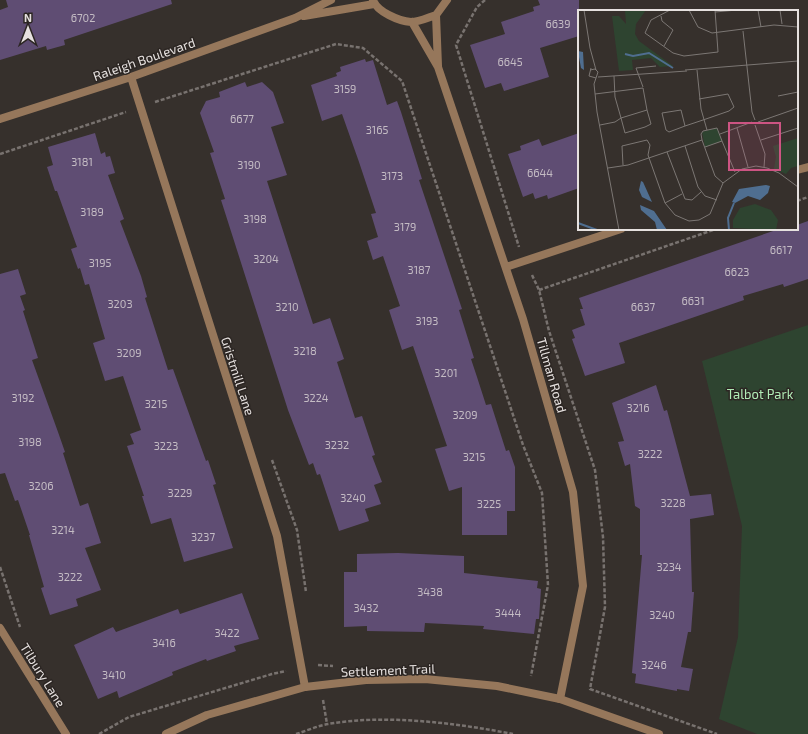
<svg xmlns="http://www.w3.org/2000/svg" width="808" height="734" font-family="'Exo 2',sans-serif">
<rect width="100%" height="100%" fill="#36302c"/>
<path fill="#2e4430" d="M808,325V734H757L719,719L738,637L742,526L702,361Z"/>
<path fill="#5f4d73" d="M6,0H171L172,4L64,40L65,45L47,50L46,46L0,60V10L8,7Z
M538,0H579V36L540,48L549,77L504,91L501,83L485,88L470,45L505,34L501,22L534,11L533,7L540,5Z
M365,59L366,62L373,60L387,105L397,101L401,112L422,179L419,180L462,309L459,310L474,358L471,359L477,377L486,405L491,404L506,451L509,450L515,467V511H507V535H462V487L449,491L435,449L447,446L413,346L402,350L389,310L400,306L383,256L373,260L367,241L378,237L371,214L376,213L359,162L342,114L322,121L311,85L337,76L336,73L341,71L340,67Z
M245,82L247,87L262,82L273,92L284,123L271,127L287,175L267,181L313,324L330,318L344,359L337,362L355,418L362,416L375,455L372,456L382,482L374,485L381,504L365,509L369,521L339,531L320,474L317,475L313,463L309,465L288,410L221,200L225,199L210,153L214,152L200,113L206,101L220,97L219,92Z
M95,133L101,154L105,152L106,157L110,156L115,173L108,175L124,219L120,221L141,276L147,297L145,298L168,370L173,369L206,461L208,460L216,484L213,485L233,548L184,562L171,518L151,524L142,496H144L127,446L134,444L130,434L141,430L123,376L105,381L93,343L105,339L89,284L85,285L80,268L78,269L71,249L77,247L57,191H55L47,167L53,165L48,147Z
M579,133V188L548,199L547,195L535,199L533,193L523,197L508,154L521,150L520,146L539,139L542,146Z
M808,221V279L784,287L783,284L743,296L744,300L619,343L625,363L585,376L572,339L575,338L572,330L585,325L580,309H583L579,298L779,229H797V225Z
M18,269L26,294L20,296L25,310L23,311L38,358L32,360L58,432L65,452L63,453L80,506L88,503L101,543L85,548L101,590L76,599L78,606L50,615L41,588L44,587L29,535H30L18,500L15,501L5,473L0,474V274Z
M656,385L664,411L667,410L690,496L711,494L714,515L690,519L692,592H694L691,632H688L681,667L693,669L689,691L677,689V691L635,683L636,674L632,673L642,555H640V509L635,506L630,464L625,466L618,442L624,441L612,403Z
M398,553L464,556V573L538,581L537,588L541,589L539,619H536L534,634L483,629L484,626L425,623L424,632L367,631V626L344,627V572H357V554Z
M242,593L259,639L234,646L236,651L207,661L206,659L172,672L173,675L119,698L117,691L98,699L74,645L113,627L116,632L178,609L180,614Z"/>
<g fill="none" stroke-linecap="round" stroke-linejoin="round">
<path stroke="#78726f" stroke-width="2.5" stroke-dasharray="4 2" stroke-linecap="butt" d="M485,0L477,7L456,45L519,247
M155,102L336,44L363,48L402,81L523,445L542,493L548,585L531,676
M0,154L126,112
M797,201L808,197
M532,275L539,290L549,331L595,470L603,537L605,607L590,689L717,734
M539,290L716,229
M272,460L297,530L306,592
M0,567L20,627
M318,665L333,666
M323,700L327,724
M99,734L129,717L272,674L286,671
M296,734C306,731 317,726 328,724C385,714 456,723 513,734"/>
<path stroke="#96775b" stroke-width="8" d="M373,0C377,12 399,21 411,22C419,22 429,17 436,15L447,0
M436,15L438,66
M304,16L374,4
M412,22L438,67L523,319L573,492L583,586L560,699
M131,77L277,536L305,687
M0,119L131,77L295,18L331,0
M797,170L808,167
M506,267L621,229
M0,628L66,734"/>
<path stroke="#96775b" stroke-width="8" d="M166,734L207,715L305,687L366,680L425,679L497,686L560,699L659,734"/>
</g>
<g text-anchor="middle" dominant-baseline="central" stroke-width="3" stroke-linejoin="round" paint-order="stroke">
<g font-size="11" fill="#c4bcc4">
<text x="83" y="17">6702</text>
<text x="558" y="23">6639</text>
<text x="510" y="61">6645</text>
<text x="345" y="88">3159</text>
<text x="242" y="118">6677</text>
<text x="377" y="129">3165</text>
<text x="82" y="161">3181</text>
<text x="249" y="164">3190</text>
<text x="540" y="172">6644</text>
<text x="392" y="175">3173</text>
<text x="92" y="211">3189</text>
<text x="255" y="218">3198</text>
<text x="405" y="226">3179</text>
<text x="781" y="249">6617</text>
<text x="266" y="258">3204</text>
<text x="100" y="262">3195</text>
<text x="419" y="269">3187</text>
<text x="737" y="271">6623</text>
<text x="693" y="300">6631</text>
<text x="120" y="303">3203</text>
<text x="287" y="306">3210</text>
<text x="643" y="306">6637</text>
<text x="427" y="320">3193</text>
<text x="305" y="350">3218</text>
<text x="129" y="352">3209</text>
<text x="446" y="372">3201</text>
<text x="23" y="397">3192</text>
<text x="316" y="397">3224</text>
<text x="156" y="403">3215</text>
<text x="638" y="407">3216</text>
<text x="465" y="414">3209</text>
<text x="30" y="441">3198</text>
<text x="337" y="444">3232</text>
<text x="166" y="445">3223</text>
<text x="650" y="453">3222</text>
<text x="474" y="456">3215</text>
<text x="41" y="485">3206</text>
<text x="180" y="492">3229</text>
<text x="353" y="497">3240</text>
<text x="673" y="502">3228</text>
<text x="489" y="503">3225</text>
<text x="63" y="529">3214</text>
<text x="203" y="536">3237</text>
<text x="669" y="566">3234</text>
<text x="70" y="576">3222</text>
<text x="430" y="591">3438</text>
<text x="366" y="607">3432</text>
<text x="508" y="612">3444</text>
<text x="662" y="614">3240</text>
<text x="227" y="632">3422</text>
<text x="164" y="642">3416</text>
<text x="654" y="664">3246</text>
<text x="114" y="674">3410</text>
</g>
<g font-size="13" fill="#e6e1df" stroke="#2c2623">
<text transform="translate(144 59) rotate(-19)">Raleigh Boulevard</text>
<text transform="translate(552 375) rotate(74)">Tillman Road</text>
<text transform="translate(238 376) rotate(72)">Gristmill Lane</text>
<text transform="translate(388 670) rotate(-2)">Settlement Trail</text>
<text transform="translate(43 675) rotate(58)">Tilbury Lane</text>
</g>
<g font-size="13" fill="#b0ebb5" stroke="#2c2623">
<text x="760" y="394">Talbot Park</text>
</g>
</g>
<g transform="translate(578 10)">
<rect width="220" height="220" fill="#36302c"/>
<path d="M47,0H68L58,14L57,24L61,31L95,56L82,57L73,48L54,50L55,60L41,61L34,6H41L48,14ZM139,118L144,131L127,137L124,122ZM220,128V156L213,158L208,164L196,159L198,147L195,136ZM177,194L193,200L200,210L198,220L155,218V210L162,198Z" fill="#2e4430"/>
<path d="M0,41L5,42L6,60L3,58L1,47L0,59ZM63,171L65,172L74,192L64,187L61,180ZM188,175L192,176L190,183L182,190L170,186L157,193L154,192L161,179ZM62,195L76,201L89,220H79L77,212L63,200Z" fill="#4f6e90"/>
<path fill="none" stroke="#4f6e90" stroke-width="2" d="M47,44L55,46L71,43L95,58M0,213L19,220M151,220L150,208L156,193"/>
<path fill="none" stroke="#7c7774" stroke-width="1" d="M6,0L12,38L18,60M92,0L73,10L67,23L95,43L106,46L140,42L137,0M111,0L120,17L134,23L196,15L220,17M180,0L183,17M202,0L204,14M137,2L159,0M83,6L84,11L95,20L86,36M165,21L174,102L177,110M13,58L11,66L18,68M12,60L17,59L20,62L16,74L19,102L41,220M107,60L220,51M119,60L123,99L129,120M36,66L37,87L43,108L69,100L65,78M20,67L109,61M65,77L58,58L78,56M17,84L65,78M200,86L220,82M180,112L220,98M22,115L37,112L43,108L47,123L67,117L73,114L69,100M177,115L187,144L186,157M107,116L103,100L84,103L88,120L91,122L107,116L125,110L151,101L156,97L150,84L121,89M159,118L170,157M142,124L174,112M183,130L220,118M144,131L157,162M107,136L120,177L127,186L139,190M127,137L144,131L139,118L125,121L123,124L124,130L137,166L145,173M89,142L107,189L114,190L123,182M45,155L44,136L69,130L72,135L70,145L87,193L97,205L111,211L121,210L132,204L145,173L164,159L178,156L189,158L201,163L220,177M30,158L50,155L124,130M87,193L104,184"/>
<path fill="#cd5483" fill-opacity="0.15" stroke="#cd5483" stroke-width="2" d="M151,113H202V160H151Z"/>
<rect width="220" height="220" fill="none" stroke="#e6e1df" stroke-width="2"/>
</g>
<g transform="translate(28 28)" stroke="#2c2623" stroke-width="3" paint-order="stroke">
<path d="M0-3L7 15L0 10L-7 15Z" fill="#e6e1df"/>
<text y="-6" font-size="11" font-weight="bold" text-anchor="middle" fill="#e6e1df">N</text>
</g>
</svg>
